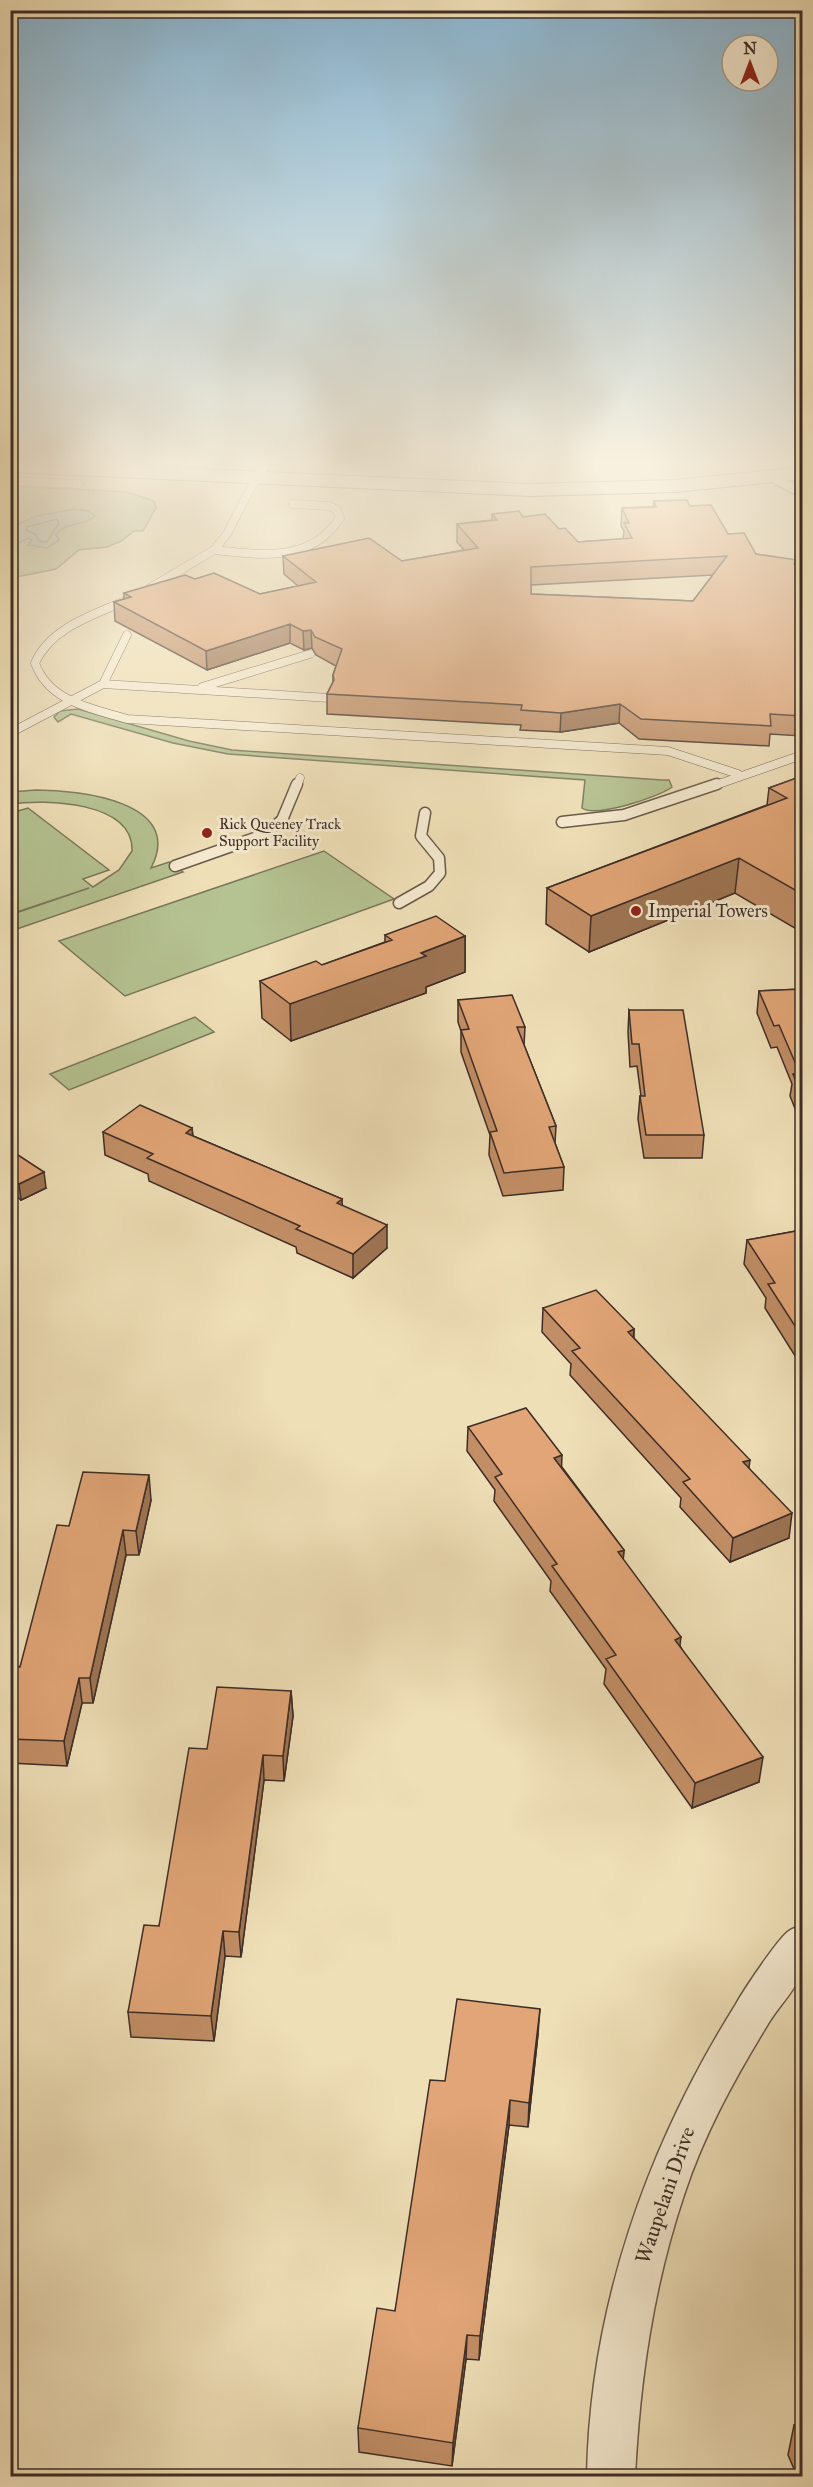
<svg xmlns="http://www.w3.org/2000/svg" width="813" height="2487" font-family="'IM FELL Great Primer',serif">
<rect width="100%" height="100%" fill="#efdfb7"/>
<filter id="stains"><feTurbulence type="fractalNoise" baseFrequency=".00333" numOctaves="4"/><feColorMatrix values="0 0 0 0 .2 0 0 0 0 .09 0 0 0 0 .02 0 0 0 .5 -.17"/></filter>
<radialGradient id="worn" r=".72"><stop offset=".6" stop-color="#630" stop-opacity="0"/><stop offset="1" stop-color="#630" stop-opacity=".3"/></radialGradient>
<path fill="#b5c291" stroke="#7a785c" stroke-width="1.5" d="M11,486L127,492L154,501L156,508L143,531H134L121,541L107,547L79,550L56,569L11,578Z
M78,709L189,741L232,750L662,780H669L672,787C659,797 596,818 582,808L585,780L228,754L173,743L71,714L58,722L54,717L60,711Z
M36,790C78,790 186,801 151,868L169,862L183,872L11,931L10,915L89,888L11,914V813L28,808L109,870L83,879L93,887L119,870L132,851C134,801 44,799 11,804V792Z
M324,851L394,899L125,996L59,941Z
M195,1017L214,1032L69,1090L50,1074Z"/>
<path fill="#9bbcb5" stroke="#76837c" stroke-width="1.5" d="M74,509L89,511L95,516C84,527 66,521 56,535L59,540L47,548L28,545L32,540L28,538L11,547V527L36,516Z"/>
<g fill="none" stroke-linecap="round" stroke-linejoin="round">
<path stroke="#6c746e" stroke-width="1.5" d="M57,519L59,523L47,542L39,541L35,534L26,530L27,527Z"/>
<g stroke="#6a5a4a" stroke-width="9">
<path id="service-far1" d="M10,481L79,484
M214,550C261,555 311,563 340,518L337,510L329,506L293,504
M150,588L214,550L227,534L256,478
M127,600C94,615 51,627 35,663C49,702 91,708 127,719L668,751L738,774
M103,684L127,635
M202,687L310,654
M10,733L103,684L329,698
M297,786L300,778
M713,786L802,755"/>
</g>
<g stroke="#6a5a4a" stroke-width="13">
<path id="service" d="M562,822L624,815L717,784
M175,866L266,834L282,820L297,784
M399,903L429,886L440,873L439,858L421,836L425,813"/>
</g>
<g stroke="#6a5a4a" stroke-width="3">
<path id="minor" d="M258,465H270L261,481L256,482L250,478Z
M773,473L802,489V498L768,480V474Z"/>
</g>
<g stroke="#6a5a4a" stroke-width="3">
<path id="tertiary" d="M802,1926C803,1938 807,1964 801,1975C793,1993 778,2007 768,2024C735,2078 704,2134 684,2195C653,2287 640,2380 635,2476H587C590,2308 647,2146 736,2004C743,1991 779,1937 789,1931C793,1928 798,1927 802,1926Z"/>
</g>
<g stroke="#3e2d26" stroke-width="2">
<path id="secondary" d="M10,465H112L530,484L676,480L802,467V479L676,492L530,496L10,472Z"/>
</g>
<use href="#service-far1" stroke="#f5ead0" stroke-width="8"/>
<use href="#service" stroke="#f5ead0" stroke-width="10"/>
<use href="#minor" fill="#f5ead0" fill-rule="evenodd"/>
<use href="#tertiary" fill="#f5ead0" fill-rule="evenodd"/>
<use href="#secondary" fill="#f5ead0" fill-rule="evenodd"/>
</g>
<path fill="#c28e66" stroke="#3e2d26" stroke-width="1.5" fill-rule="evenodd" d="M654,501L690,506L756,554L802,565V736L770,734L769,746L639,739L619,723L560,732L520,730L521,725L327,714V694L333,682V675L336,666L316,655L312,648L304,650L290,643L207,670L115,621L114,602L124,599V593L195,579L260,594L298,586L284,574L283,556L402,561L464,550L457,542V524L492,520V514L523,517L559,529L578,542L623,539L624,531L621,526L622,508L653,507ZM713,575L693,601L531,594V585Z
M802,776V928L798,930L735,893L589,952L546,924L547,888L767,805L769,788Z
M385,935L465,936V972L426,987V993L291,1041L262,1018L260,981L322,965L385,942Z
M802,989V1126L790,1096L792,1084L777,1047L771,1048L757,1013L759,991Z
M458,1000L525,1027L524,1045L556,1126L555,1143L564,1167L563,1190L503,1196L489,1155L490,1135L461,1052V1031L458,1022Z
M629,1010L704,1135L702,1158H644L638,1119L640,1096H641L637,1066L630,1067L628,1032Z
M192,1128L193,1136L342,1199V1206L387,1248L353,1278L297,1253L296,1247L149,1181L148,1174L105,1155L103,1132Z
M10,1159L46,1188L21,1200L10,1191Z
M802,1230V1367L765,1308L766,1298L744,1264L747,1240Z
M543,1308L634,1329V1338L749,1468L789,1538L730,1562L680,1507L681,1498L570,1375L571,1364L542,1332Z
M468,1427L562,1467L624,1550L623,1560L680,1646L759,1782L692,1808L604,1684L606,1669L550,1591L551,1581L494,1501L495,1490L467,1451Z
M151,1500L139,1555H126L93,1703H82L67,1766L10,1763V1667H20L69,1526Z
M291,1691L293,1716L284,1781L264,1780L241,1957L225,1956L214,2041L131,2037L128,2012L159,1926L207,1749Z
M538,2034L528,2127L509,2125L479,2360L466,2359L452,2466L359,2452L358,2428L395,2311L445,2081Z
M802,2423V2476H797L788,2455L794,2425Z"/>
<path fill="#9e7453" stroke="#3e2d26" stroke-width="1.5" d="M290,624V643L207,670L206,651Z
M311,630L312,648L304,650L303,631Z
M620,704L619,723L560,732L561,713Z
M739,858L735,893L589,952L591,916Z
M802,894V928L798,930Z
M465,936V972L426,987V993L291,1041L290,1004Z
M192,1128L194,1151L186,1133Z
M44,1172L46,1188L21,1200L19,1184Z
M342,1199L343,1222L337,1203Z
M387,1225V1248L353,1278V1254Z
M634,1329L632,1353L628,1332Z
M562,1455L561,1480L554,1458Z
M750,1460L747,1484L743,1462Z
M149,1475L151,1500L139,1555L136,1531Z
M792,1513L789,1538L730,1562L733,1538Z
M123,1530L126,1555L93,1703L90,1678Z
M624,1550L622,1575L618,1552Z
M681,1637L678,1662L675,1640Z
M79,1678L82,1703L67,1766L64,1741Z
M291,1691L293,1716L284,1781L283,1756Z
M263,1755L264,1780L241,1957L239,1932Z
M763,1757L759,1782L692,1808L695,1783Z
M223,1931L225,1956L214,2041L211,2016Z
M540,2009L538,2034L528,2127L529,2103Z
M510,2100L509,2125L479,2360L480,2336Z
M467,2335L466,2359L452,2466L453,2443Z"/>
<path fill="#e1a577" stroke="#3e2d26" stroke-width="1.5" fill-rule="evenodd" d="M687,500L690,506L711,505L728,534L744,533L756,554L797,560L794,564L802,565L801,569H802V716L770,714L771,726L641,719L620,704L561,713L521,710L522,705L327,694L334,680L333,675L342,649L315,637L311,630L303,631L290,624L206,651L114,602L131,597L124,593L185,575L195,579L214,573L260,594L316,582L283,556L369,538L402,561L478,548L457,524L497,520L492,514L519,511L523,517L545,514L559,529L565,528L578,542L632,538L624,523H629L622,508L656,507L654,501ZM727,556L693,601L531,594V567Z
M802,776V894L739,858L591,916L547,888L787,798L769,788Z
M436,916L465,936L421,953L426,956L290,1004L260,981L316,961L322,965L392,940L385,935Z
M802,989V1096L793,1074H800L779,1025L774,1026L759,991Z
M512,995L525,1027H517L556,1126L549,1127L564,1167L504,1173L490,1132L497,1131L461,1030L469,1029L458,1000Z
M629,1010H683L704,1135H646L640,1096H645L639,1044H632Z
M140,1105L192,1128L186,1133L342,1199L337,1203L387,1225L353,1254L296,1229L300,1226L147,1158L153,1154L103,1132Z
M18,1155L44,1172L19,1184L10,1177V1159Z
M802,1230V1337L768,1284L775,1283L747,1240Z
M596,1290L634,1329L628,1332L750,1460L743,1462L792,1513L733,1538L683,1482L690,1479L572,1351L580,1348L543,1308Z
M526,1408L562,1455L554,1458L624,1550L618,1552L681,1637L675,1640L763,1757L695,1783L606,1659L616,1655L552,1566L557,1564L495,1477L502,1474L468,1427Z
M83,1472L149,1475L136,1531L123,1530L90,1678H79L64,1741L10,1739V1667H20L57,1525L69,1526Z
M217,1687L291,1691L283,1756L263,1755L239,1932L223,1931L211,2016L128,2012L144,1925L159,1926L189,1748L207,1749Z
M457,1999L540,2009L529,2103L510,2100L480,2336L467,2335L453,2443L358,2428L377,2308L395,2311L430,2080L445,2081Z
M802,2423V2445L794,2425Z"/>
<linearGradient id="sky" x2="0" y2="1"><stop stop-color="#89b7d4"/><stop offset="0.57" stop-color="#f8f1df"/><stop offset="1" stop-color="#f8f1df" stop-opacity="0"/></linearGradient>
<rect width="813" height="813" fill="url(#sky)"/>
<g fill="#8f2418" stroke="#f5ead0" stroke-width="2">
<circle cx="207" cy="833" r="6"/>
<circle cx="636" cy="911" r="6"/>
</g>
<g text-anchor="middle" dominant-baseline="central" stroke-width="6" stroke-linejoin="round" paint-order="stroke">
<g font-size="15" fill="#3e2d26" stroke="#f5ead0" text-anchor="start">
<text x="219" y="824">Rick Queeney Track<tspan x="219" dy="17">Support Facility</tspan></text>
</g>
<g font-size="18" fill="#3e2d26" stroke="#f5ead0" text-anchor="start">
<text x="648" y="911">Imperial Towers</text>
</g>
<g font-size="21" fill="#3e2d26" stroke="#f5ead0">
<text transform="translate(665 2195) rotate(-71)">Waupelani Drive</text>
</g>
</g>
<rect width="813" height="2487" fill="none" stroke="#efdfb7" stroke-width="36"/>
<rect x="12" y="12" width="789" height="2463" fill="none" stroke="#3e2d26" stroke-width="3"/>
<rect x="18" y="18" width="777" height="2451" fill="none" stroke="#3e2d26" stroke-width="1.5"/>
<g transform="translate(750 63)"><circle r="28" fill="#f5ead0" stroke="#ac9e8c" stroke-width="1.5"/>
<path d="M0-4.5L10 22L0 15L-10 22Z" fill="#8f2418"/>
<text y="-9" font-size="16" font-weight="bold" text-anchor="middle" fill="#3e2d26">N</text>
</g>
<rect width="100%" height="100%" filter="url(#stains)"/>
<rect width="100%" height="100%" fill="url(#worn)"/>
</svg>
